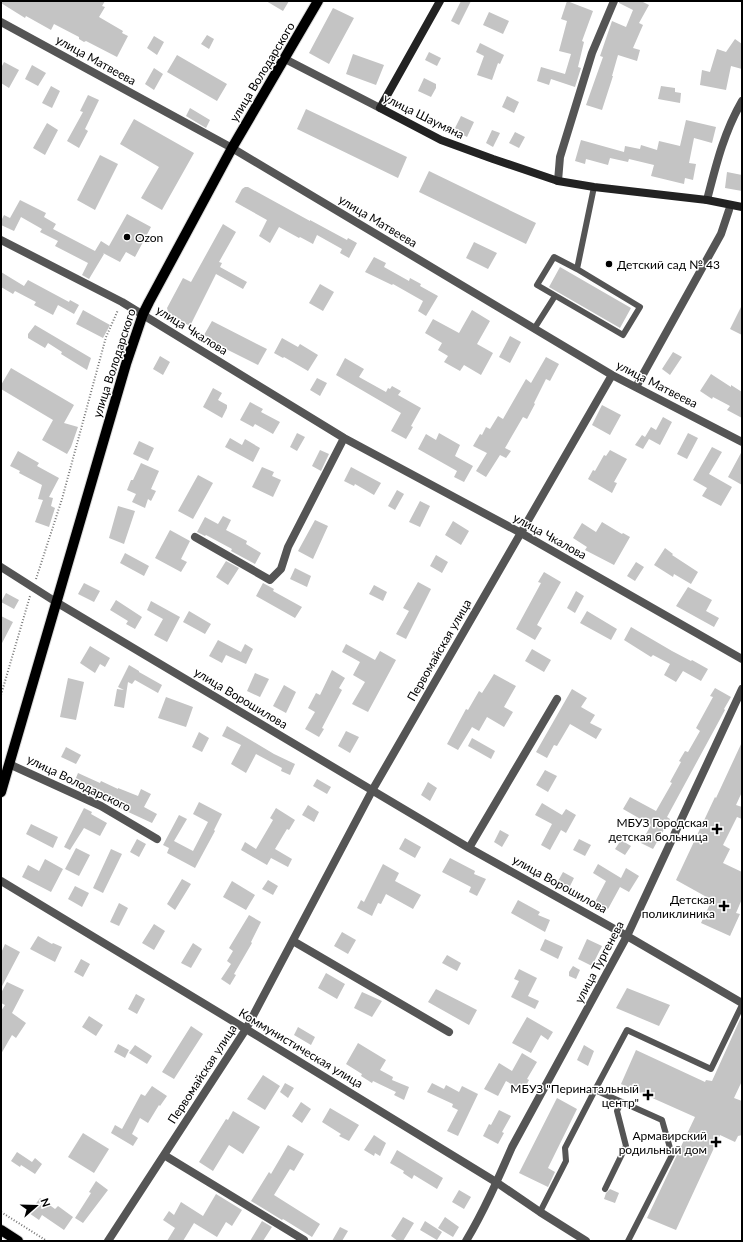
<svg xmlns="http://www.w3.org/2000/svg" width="743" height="1242" font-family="Lato,sans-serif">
<rect width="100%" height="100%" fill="#fff"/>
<path fill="#c4c4c4" d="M1,1H105L102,6L105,7L99,17L123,31L122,33L128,36L117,57L86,41L84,42L79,39V37L54,24L51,30L26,16L25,18L1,3Z
M266,1H289L283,11Z
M461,1H471L459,25L451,21Z
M567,1L593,11L582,41L584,42L578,67L581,68L575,87L551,79L549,85L537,81L541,67L565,74L571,54L559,51L567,21L561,19Z
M619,1H641L649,5L639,23L643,25L633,48L640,50L637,61L618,55L612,76H613L602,110L586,105L603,57L600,56L612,21L626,27L633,10L619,3Z
M333,8L354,18L329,64L309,53Z
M489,12L509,21L503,34L483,25Z
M207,35L214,39L209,49L201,44Z
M154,36L164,42L157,55L147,48Z
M735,39L742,44V69L731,66L726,90L700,85L702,70L710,72L717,49L726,52Z
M480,43L504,55L500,64L498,63L492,80L477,75L484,56L476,52Z
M429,52L441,58L437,66L425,60Z
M353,54L384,65L376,85L346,74Z
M177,55L227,84L217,101L167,72Z
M4,62L19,70L9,88L1,83V68Z
M32,65L46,73L38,86L25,79Z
M154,68L163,74L154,90L145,84Z
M424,78L436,84V88L431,97L418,91Z
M51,86L60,91L52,108L42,103Z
M661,86L675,88V92L681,93L680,103L658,99Z
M88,95L99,100L85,129L88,131L79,148L67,141L83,112L80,111Z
M507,96L519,102L514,113L502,107Z
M190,108L210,120L206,128L186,116Z
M306,109L407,157L398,178L297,129Z
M461,116L474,122L467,137L454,130Z
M134,119L194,153L162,210L141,198L159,167L120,144Z
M686,120L716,127L712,143L694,138L689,163L696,164L693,180L685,178L684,184L651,176L654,165L629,159L628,162L610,158L608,165L586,159L585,164L575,161L581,140L624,152L625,146L640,149L641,145L657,150L659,141L680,146Z
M47,123L58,130L45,155L33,148Z
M492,130L500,133L493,147L486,143Z
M515,132L525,137L519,148L509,143Z
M100,155L118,164L95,210L77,200Z
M429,171L536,223L526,244L419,192Z
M727,172L742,175V191L725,188Z
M245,187H248L310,221V220L347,240L348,238L357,243L349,258L340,253L342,249L317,235L313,244L300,237L299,238L279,227L270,243L259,236L267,220L235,202L242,189Z
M20,200L46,213L44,217L56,224L53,229L95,251L101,241L109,246L127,214L151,227L135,257L126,252L120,262L103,253L104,254L89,279L82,275L88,263L55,246L58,241L40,232L42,229L21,217L14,231L1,225V221L4,215L10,218Z
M223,224L236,232L219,262L222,263L220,267L247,282L243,289L216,274L190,326L169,315L167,308L183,278L191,282Z
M474,242L497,253L488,269L466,258Z
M374,257L386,263L384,267L409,281L410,278L421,284L420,286L438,296L426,316L418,311L423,301L393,284L392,285L365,272Z
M560,267L631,308L620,328L549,287Z
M1,272L24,286L28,280L69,302L70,300L79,305L74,314L58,305L53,315L34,305L36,302L15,291L13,294L1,287Z
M320,284L334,292L323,311L309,303Z
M742,305V335L730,329Z
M83,310L110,325L103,338L76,324Z
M472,310L490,321L477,344L493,353L481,375L464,365L460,371L444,362L448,356L438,350L442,343L425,333L433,319L459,333Z
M212,321L267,349L258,365L226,349V348L204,335Z
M35,325L91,358L87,370L61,354L62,352L48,343L45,348L28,338V334Z
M510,336L521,342L510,363L499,357Z
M282,338L298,347L300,344L318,355L308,371L284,357L283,358L274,353Z
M673,352L682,357L670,375L662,369Z
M160,356L170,362L163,375L153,369Z
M546,357L559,364L550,381L546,379L534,403L535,404L527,419L523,417L505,448L511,451L506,458L500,455L486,477L476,471L487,453L473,446L480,434L482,435L486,427L490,429L498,416L503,419L526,379L531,383Z
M345,358L364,369L359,377L386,392L388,388L390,389L392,386L401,391L398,395L421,408L411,426L413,427L406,439L391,431L401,413L336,375Z
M11,368L74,405L64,423L78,427L71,447L67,454L42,440L53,420L1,389V385Z
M711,374L731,387V385L742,392V418L727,410L730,406L713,397L712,399L700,391Z
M317,378L327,383L320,396L310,390Z
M213,388L222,393L218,400L227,405V408L222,418L203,407Z
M250,402L263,409L261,412L280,422L273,434L255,424L253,427L240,420Z
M602,405L621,415L610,435L592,425Z
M663,417L672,422L660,445L649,439L643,449L635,445L642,435L645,437L651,427L656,430Z
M297,433L305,437L297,451L290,447Z
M439,433L460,445L455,456L473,466L464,482L454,477L457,471L418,449L426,434L436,440Z
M688,433L698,438L687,459L677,454Z
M230,438L242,445L245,439L260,448L253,462L225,447Z
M139,441L154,448L148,461L133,454Z
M712,447L722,452L709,474L732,487L721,506L702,496L707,488L693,480Z
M320,450L329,454L321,471L312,466Z
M610,450L627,459L614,482L617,483L612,493L588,479L593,470L595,471L604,455L606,456Z
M18,451L39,463L37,466L59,478L49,497L53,498L51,506L55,508L49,527L35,522L43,500L38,499L42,485L19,473L20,471L10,466Z
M742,451V485L728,477Z
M141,463L159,471L151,489L156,491L151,501L148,499L145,508L132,502L136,494L127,490L131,480H133Z
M262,467L274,472L272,476L281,480L273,497L252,487Z
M351,467L381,483L374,495L355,484L354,486L344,481Z
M198,475L213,483L193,519L178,511Z
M397,490L404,494L395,510L388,506Z
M420,501L430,506L420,527L409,522Z
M118,506L135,511L124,544L109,538Z
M223,516L231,520L226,530L247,541L246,544L261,553L255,564L231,551L232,549L206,535L205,536L197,532L205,517L218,524Z
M315,520L328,526L313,559L298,551Z
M453,521L469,531L461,545L445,535Z
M602,522L622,534L623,533L630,537L614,565L585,550L587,547L573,538L582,523L596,532Z
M170,530L190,541L181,559L187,562L181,572L155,558Z
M665,548L673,554L672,555L698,572L691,584L674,574L673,577L654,565Z
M125,553L149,566L144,576L120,563Z
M436,555L448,562L442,573L430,566Z
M226,561L239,568L228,585L216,577Z
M636,562L644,567L635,581L627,576Z
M295,568L311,576L307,587L290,579Z
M544,572L561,582L537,625L542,628L535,640L516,629L541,583L538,582Z
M418,582L431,589L406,639L396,634L409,611L403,608Z
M84,583L100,591L94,602L78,594Z
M263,583L274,589L273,591L302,607L295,618L256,596Z
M374,585L387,592L383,601L369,594Z
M688,587L712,600L706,611L719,618L714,627L676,606Z
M576,591L584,596L575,613L567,608Z
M6,593L19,600L14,609L1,602Z
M116,600L142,617L135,629L126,624L128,621L110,610Z
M151,601L180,617L167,642L154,635L163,619L147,610Z
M189,611L211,624L205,634L183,622Z
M587,611L617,629L611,640L580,623Z
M1,616L13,622L1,645Z
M631,627L672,651L691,661L692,660L708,669L701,681L683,671L676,682L664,675L670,664L653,655L651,657L624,640Z
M218,640L241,652L245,644L253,649L246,664L226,655L222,663L209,656Z
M346,644L375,660L380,651L396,660L368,712L352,704L365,682L353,675L360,662L342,652Z
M90,646L110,658L105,667L100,664L95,673L80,663Z
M532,649L551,660L544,672L525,661Z
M129,665L139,671V672L162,685L158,693L135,680L132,684L128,682L124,708L114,706L117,689L124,690L118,687Z
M332,670L345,678L339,688L342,690L322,728L324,729L319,737L305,729L315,712L308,708L316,693L320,695Z
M255,673L269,679L260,697L247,691Z
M494,674L516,686L504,707L513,712L504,727L487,717L479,731L472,727L458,750L447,744L466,709L468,710L479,691L482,693Z
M68,678L84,682L76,720L60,717Z
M284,685L296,692L286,713L273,706Z
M715,688L731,697L724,709L725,710L667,817L670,819L653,849L641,843L651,825L623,809L630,797L656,811L672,783L670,782L681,762L679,761L685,751L688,752L700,731L696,728L713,697L710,696Z
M572,689L587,698L581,707L595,715L590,723L602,729L596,739L570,724L557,746L554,745L547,758L536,752Z
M166,697L193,707L186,727L158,718Z
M227,726L274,754L295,764L290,775L281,771L282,768L256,754L246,773L231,764L241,745L222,736Z
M346,731L359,737L350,753L338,746Z
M199,732L209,738L202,752L192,747Z
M472,738L495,751L491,759L468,746Z
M742,742V792L736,805L742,807V819L737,817L723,845L730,849L723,863L742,872V899L736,913L740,914L730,936L701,923L712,900L676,880L715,797L716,798Z
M66,747L81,755L76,764L61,757Z
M545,770L557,776L548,792L536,785Z
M78,773L100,783L101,781L118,789V788L138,796L141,789L151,794L144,807L157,814L152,823L111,804L112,803L73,785Z
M317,779L331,787L327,794L313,786Z
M428,782L437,788L430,801L421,795Z
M199,802L222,814L214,830L215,831L195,868L167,853L169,848L163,845L179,815L187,819L174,841L193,851L208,822L193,814Z
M542,803L562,815L566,809L576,815L566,833L561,830L550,850L541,845L552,824L535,815Z
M308,805L319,812L314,822L302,815Z
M84,808L92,812L91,814L107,823L100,836L84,828L70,850L64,847Z
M276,808L295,820L289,830L287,829L275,849L292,859L288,867L271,858L267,865L241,850L245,842L256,849L273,820L270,818Z
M31,824L58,837L53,848L26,834Z
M500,830L509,835L502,847L494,842Z
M405,838L421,847L415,858L399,849Z
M137,839L146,844L139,857L130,852Z
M579,839L591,845L585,856L573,850Z
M621,840L631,846L625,855L615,849Z
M76,848L90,855L79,876L65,869Z
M111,849L122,854L103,893L93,888Z
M450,858L475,871L474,874L486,879L477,896L469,892L471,887L442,872Z
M45,859L63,869L51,892L22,877L28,865L39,871Z
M383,864L399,873L395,881L421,895L413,909L386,894L381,904L378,903L372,916L357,908L361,900L364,902Z
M598,864L621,878L626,868L639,876L629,892L620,887L608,909L595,902L606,881L593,873Z
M563,872L574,878L569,888L558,881Z
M182,879L191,884L175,910L167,904Z
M268,880L278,886L273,895L262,889Z
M232,881L255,895L246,910L223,897Z
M75,886L89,893L82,907L68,899Z
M518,900L540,912L538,915L550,920L545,932L511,913Z
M119,903L128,908L119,926L110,922Z
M249,915L261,922L251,942L252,943L234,974L236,975L230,985L221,979L231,964L227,961L233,951L229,948Z
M154,924L165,931L154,950L142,943Z
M342,932L356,940L348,954L334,946Z
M38,936L52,944L53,943L62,947L55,962L30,949Z
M545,939L563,947L558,959L540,950Z
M587,939L602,946L592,966L578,959Z
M193,943L202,949L191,968L181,963Z
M5,944L20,952L1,988V953Z
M447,955L461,963L457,971L442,963Z
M81,959L90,964L83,977L74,972Z
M573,966L580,970L576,979L569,976V972Z
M519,969L537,978L528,996L539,1001L535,1009L511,997L519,981L514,979Z
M326,973L345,984L337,999L318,988Z
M7,982L24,990L12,1013L26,1023L16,1038L12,1035L1,1054V1011L5,1005L1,1003V993Z
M627,988L670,1005L659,1026L616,1008Z
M436,989L477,1010L469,1025L428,1002Z
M362,992L382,1001L372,1017L354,1008Z
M136,994L145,999L137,1014L128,1009Z
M742,1015V1081L734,1098L742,1101V1135L738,1136L735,1142L720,1135L676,1230L647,1218L695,1117L621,1084L636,1050L705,1082L706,1080L712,1081Z
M89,1016L103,1025L96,1036L82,1027Z
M527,1017L553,1032L548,1040L541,1035L531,1053L512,1043Z
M191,1026L203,1034L174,1079L162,1072Z
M298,1027L315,1037L311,1045L294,1035Z
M358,1043L386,1060L380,1070L393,1077L392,1080L409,1087L404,1100L394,1095L396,1092L373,1081L372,1083L361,1076L362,1074L346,1064Z
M118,1044L129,1050L125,1058L114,1052Z
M135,1045L152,1056L147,1064L129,1053Z
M584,1045L594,1051L588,1066L577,1060Z
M522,1053L537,1062L527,1079L529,1080L523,1091L506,1081L498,1096L484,1089L499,1063L512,1071Z
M263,1075L280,1086L265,1110L247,1099Z
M285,1083L294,1088L288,1098L280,1092Z
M432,1083L444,1089L446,1085L459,1092L462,1086L478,1094L458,1136L447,1131L458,1110L452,1107L453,1104L427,1092Z
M152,1086L167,1096L160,1106L159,1105L148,1123L140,1118L132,1134L138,1138L133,1146L111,1133L115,1125L122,1129L141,1094L145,1096Z
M557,1098L577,1109L548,1168L555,1172L548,1187L519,1173Z
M301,1102L311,1109L302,1123L292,1116Z
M330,1108L359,1125L349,1141L339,1136L341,1134L322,1122Z
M499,1110L511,1116L502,1132L504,1133L498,1144L483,1136L489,1124L491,1125Z
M233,1111L260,1127L243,1154L229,1145L213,1171L199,1162L226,1119L228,1120Z
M83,1133L109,1149L94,1173L68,1157Z
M374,1135L386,1143L380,1156L375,1153L374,1156L364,1150Z
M288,1145L304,1154L294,1171L290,1169L274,1195L320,1224L312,1237L283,1219L282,1220L251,1201L269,1172L271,1174Z
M397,1150L443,1178L437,1189L414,1175L412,1179L403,1173L404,1171L390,1163Z
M17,1152L32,1162L35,1158L42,1164L35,1174L21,1165L20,1167L11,1161Z
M96,1181L108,1190L83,1223L75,1218L91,1193L89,1192Z
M610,1189L619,1193L615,1203L604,1199L606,1193Z
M459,1190L471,1197L464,1209L452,1202Z
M216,1194L242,1210L232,1226L226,1222L217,1237L194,1223L183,1241H167L175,1228L163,1220L169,1211L174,1215L181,1202L203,1216Z
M40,1198L55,1209L58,1206L73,1217L64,1230L42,1215L39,1220L29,1213Z
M403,1217L414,1223L403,1241H398L391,1236Z
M445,1217L459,1227L453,1237L438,1228Z
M262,1221L272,1227L263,1241H250Z
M425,1221L442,1232L437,1240L420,1230Z
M340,1227L348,1231L342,1241H332Z"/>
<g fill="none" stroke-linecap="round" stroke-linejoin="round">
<g stroke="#dbdbdb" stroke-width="12">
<path id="primary" d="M1,792L126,364L143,314L149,302L232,148L318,1
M1,1230L18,1241"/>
</g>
<path stroke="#777" stroke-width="2" stroke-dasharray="1 2" stroke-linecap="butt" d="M36,579L62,499L106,337L118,310
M1,695L30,596
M1,1212L47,1241"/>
<path stroke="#555" stroke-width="6" d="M577,269L554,257L537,285L623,335L640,307L577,269L594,187
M534,329L555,296
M605,1189L626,1146L617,1111L621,1102
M540,1212L566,1161L565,1148L595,1090
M628,1241L672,1155L662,1120L595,1090L627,1030L711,1069L742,1005"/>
<path stroke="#555" stroke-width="8" d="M1,22L232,148L612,375L742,442
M558,181L560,157L592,53L614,1
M707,200C716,165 724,132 742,101
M1,240L122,302L344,438L521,533L742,659
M636,387L721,234L729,210
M195,537L270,580L281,569L288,547L344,438
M1,567L56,602L469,848L627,936
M9,764L101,806L157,839
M469,848L557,699
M1,881L246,1029L496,1182
M293,941L449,1032
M164,1155L304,1240
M108,1241L246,1029L373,789L612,375"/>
<path stroke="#555" stroke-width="8" d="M285,59L380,108
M627,936L742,1003
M496,1182L540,1212L586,1241
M466,1241C484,1211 498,1179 512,1147L627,936L742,689"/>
<path stroke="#222" stroke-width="8" d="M440,1L380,108L441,140L493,159L558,181L594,187L707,200L742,207"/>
<use href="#primary" stroke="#000" stroke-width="10"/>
</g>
<g fill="#000" stroke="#fff" stroke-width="1.5">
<circle cx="127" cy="237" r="4"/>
<circle cx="609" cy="264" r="4"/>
<path d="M715 823h4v4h4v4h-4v4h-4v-4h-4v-4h4z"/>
<path d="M722 900h4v4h4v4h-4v4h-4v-4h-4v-4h4z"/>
<path d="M646 1089h4v4h4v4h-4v4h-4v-4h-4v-4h4z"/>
<path d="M714 1136h4v4h4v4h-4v4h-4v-4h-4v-4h4z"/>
</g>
<g text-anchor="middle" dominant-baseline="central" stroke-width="3" stroke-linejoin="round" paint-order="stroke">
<g font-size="12" fill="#000" stroke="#fff">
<text transform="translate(96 60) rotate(29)">улица Матвеева</text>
<text transform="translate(262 72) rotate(-59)">улица Володарского</text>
<text transform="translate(424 116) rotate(26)">улица Шаумяна</text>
<text transform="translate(378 221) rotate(31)">улица Матвеева</text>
<text transform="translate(192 330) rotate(32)">улица Чкалова</text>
<text transform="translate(114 363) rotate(-72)">улица Володарского</text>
<text transform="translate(657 384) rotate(27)">улица Матвеева</text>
<text transform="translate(550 536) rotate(29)">улица Чкалова</text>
<text transform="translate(439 650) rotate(-60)">Первомайская улица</text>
<text transform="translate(241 698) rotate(31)">улица Ворошилова</text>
<text transform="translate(79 783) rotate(26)">улица Володарского</text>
<text transform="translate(560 884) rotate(29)">улица Ворошилова</text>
<text transform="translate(599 962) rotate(-62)">улица Тургенева</text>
<text transform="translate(301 1048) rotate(31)">Коммунистическая улица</text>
<text transform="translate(202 1074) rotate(-57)">Первомайская улица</text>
</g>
<g font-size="12" fill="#000" stroke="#fff" text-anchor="end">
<text x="135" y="237" text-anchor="start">Ozon</text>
<text x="617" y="264" text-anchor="start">Детский сад № 43</text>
<text x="708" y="822">МБУЗ Городская<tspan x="708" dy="14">детская больница</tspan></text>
<text x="715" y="899">Детская<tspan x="715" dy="14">поликлиника</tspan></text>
<text x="639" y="1088">МБУЗ "Перинатальный<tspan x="639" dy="14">центр"</tspan></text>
<text x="707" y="1135">Армавирский<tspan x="707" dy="14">родильный дом</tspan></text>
</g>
</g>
<rect width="743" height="1242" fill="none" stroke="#000000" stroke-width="4"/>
<g transform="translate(36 1206) rotate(70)" stroke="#ffffff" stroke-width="3" paint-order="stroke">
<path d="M0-3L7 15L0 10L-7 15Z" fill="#000000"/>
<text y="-6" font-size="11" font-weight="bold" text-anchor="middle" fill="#000000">N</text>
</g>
</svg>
